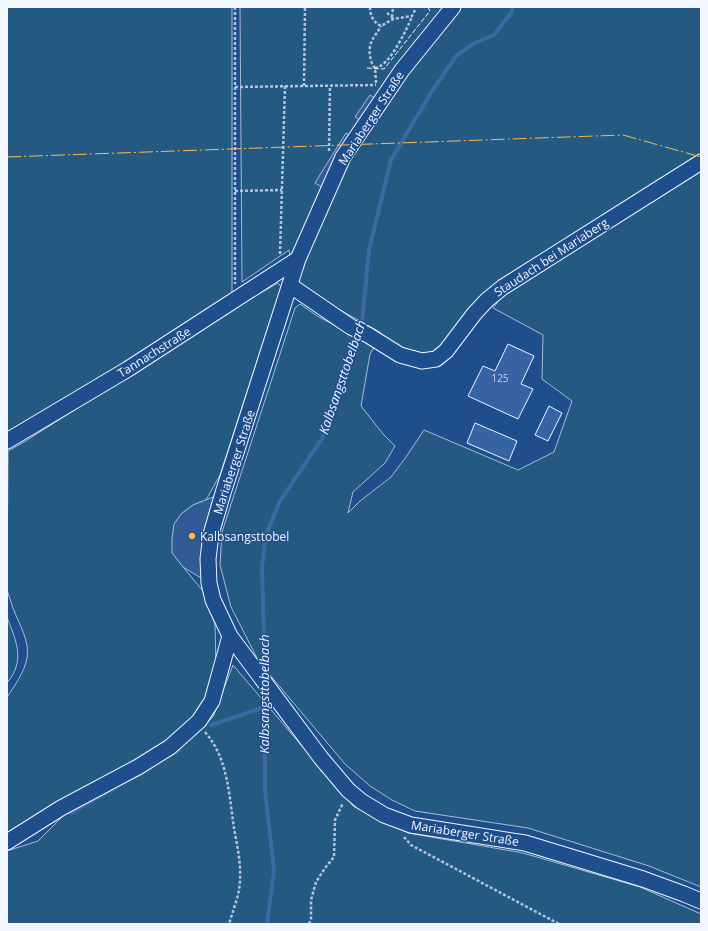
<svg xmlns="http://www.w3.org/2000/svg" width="708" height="931" font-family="'Open Sans',sans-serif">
<rect width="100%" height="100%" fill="#1f4e8c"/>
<path fill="#245a82" stroke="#a8bbd7" d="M7,7H232V295L124,365L7,432Z
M240,7H701V157L484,296L469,309L443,343L434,352L424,354L402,350L378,331L295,285L289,250L242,282Z
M701,168V887L649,866L528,828L415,811L392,800L370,786L345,764L259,662L231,607L220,565L222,532L295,308L300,304L317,316L375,346L370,354L361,406L383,434L395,446L385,463L353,492L348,513L360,501L391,477L406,457L424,430L518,470L554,452L572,401L542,379L543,335L493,308L506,291Z
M278,283L281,287L220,475L206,500L193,505L181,514L183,567L203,591L215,624L216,668L207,700L196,718L167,743L7,836V697C15,685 24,673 27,658C30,641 19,624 13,608C11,602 9,596 7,590L8,451L24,442L240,305Z
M7,617C16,641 26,660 7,683Z
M233,665L353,806L408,833L523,853L640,887L701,914V924H7V851L38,841L68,811L140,775L167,757L213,717Z"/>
<path fill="#305b95" stroke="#a8bbd7" d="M370,95L380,102L366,124L355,117Z
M346,133L354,138L322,187L315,183Z
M223,493L209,583L183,567L172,553V539L174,524L181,514L193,505Z"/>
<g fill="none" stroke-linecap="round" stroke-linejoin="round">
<path stroke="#3b69a3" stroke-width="4" d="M265,675L262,567L266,535L280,501L323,437L347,371L362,322L369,250L391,160L434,88L457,55L473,44L494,35L511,13L513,7
M265,691V790L274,871L267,924
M211,725L265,707
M172,754L179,750
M71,813L111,790"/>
</g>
<path fill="#3563a3" stroke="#f2f6ff" d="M508,344L534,356L521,384L533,389L518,419L468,396L483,366L495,371Z
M549,406L562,413L548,441L535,435Z
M475,423L517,441L509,461L467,443Z"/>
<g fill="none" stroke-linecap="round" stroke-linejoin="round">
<g stroke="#f2f6ff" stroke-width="17">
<path id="minor" d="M453,7L402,70L343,157L298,259L223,493L211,534L208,559L209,583L213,600L230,636L321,758L348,790L361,801L384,815L411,825L525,843L643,879L684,894L701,901
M291,286L351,327L368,335L400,355L422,361L436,359L446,351L474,314L487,300L503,287L701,162
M7,441L128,369L298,259
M7,842L61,808L138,767L170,747L199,721L212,701L230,636"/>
</g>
<path stroke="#b3c4dc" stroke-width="2.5" stroke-dasharray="3 2" stroke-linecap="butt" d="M235,7V284
M370,7C370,15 373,22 381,26L393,19L412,16L415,10V7
M387,13L392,17L393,19
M392,17L393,8
M375,68C390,66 406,30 412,17
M376,83L375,68C370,63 368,50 371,43C373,37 378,32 381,26
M304,86L305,7
M235,87L376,85
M329,151L330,86
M235,191L282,190
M280,254L285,86
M205,732C228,758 229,795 234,828C237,845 241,862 240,879C240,894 233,910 229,924
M404,837L411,845L559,924
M309,924L311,919V900L316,882L325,868L334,857L335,820L343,803"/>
<use href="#minor" stroke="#1f4e8c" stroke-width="15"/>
<path stroke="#f2f6ff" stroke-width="1" stroke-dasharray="5 2" stroke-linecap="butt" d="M367,68L384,69L430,11L428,7"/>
<path stroke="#ffb74d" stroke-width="1" stroke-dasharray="14 3 2 3" stroke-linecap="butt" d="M7,157L623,135L701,157"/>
</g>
<circle fill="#ffb74d" stroke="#1f4e8c" stroke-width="1.5" cx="192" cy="536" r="4"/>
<g text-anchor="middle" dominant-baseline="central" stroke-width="3" stroke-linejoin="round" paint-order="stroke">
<g font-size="10" fill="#c3d1e8">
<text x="500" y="378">125</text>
</g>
<g font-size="12" fill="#f2f6ff" stroke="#1f4e8c">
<text transform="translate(371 118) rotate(-57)">Mariaberger Straße</text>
<text transform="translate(551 257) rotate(-33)">Staudach bei Mariaberg</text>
<text transform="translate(154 352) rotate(-32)">Tannachstraße</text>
<text transform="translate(234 462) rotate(-72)">Mariaberger Straße</text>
<text transform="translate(465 833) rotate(9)">Mariaberger Straße</text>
</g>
<g font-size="12" fill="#f2f6ff" stroke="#1f4e8c" text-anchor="start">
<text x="200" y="536">Kalbsangsttobel</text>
</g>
<g font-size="13" font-style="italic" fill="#f2f6ff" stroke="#1f4e8c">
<text transform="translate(342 377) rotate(-71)">Kalbsangsttobelbach</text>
<text transform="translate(264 694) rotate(-90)">Kalbsangsttobelbach</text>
</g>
</g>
<rect width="708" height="931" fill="none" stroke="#f2f6ff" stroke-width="16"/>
</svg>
